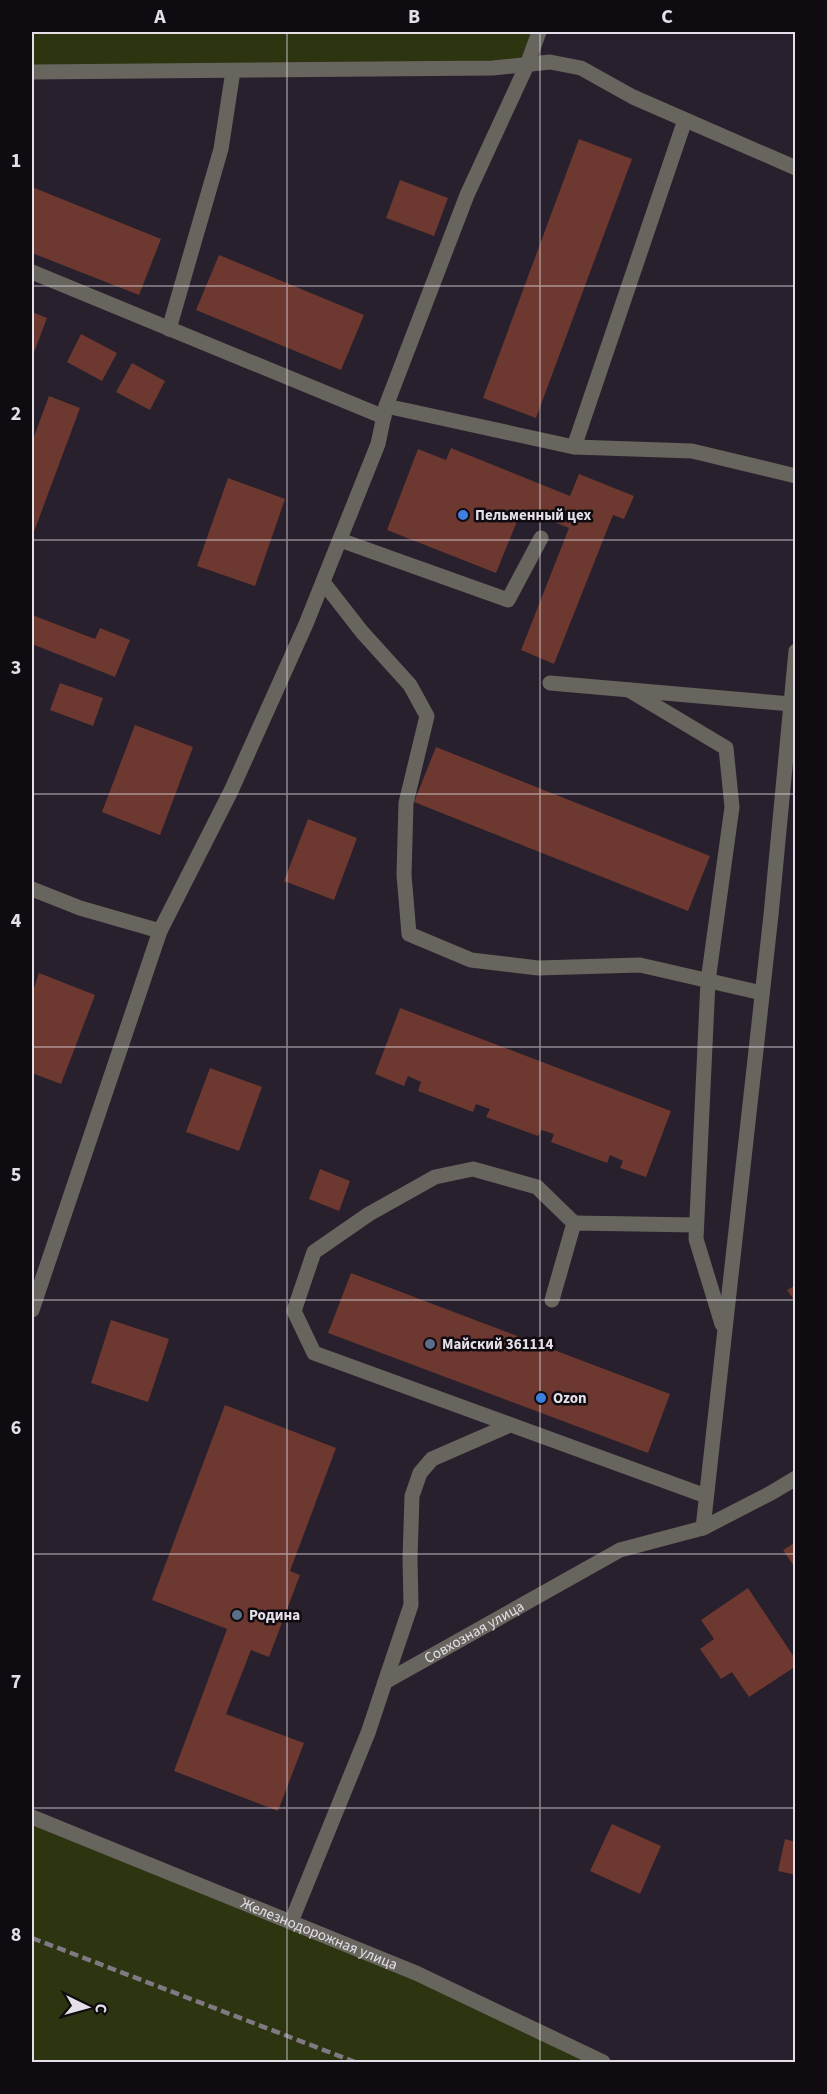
<svg xmlns="http://www.w3.org/2000/svg" width="827" height="2094" font-family="'Source Sans 3',sans-serif">
<rect width="100%" height="100%" fill="#28202c"/>
<path fill="#2c3410" d="M32,32H539L527,65L32,72Z
M32,1817L416,1973L603,2062H32Z"/>
<path fill="#6c382f" d="M579,139L632,159L536,418L483,398Z
M400,180L448,198L434,236L386,218Z
M32,187L161,239L139,295L32,253Z
M219,255L364,315L341,370L196,310Z
M32,312L47,318L33,355H32Z
M81,334L117,353L102,381L67,362Z
M132,363L165,381L150,410L116,392Z
M49,396L80,408L32,537V442Z
M451,448L570,496L579,474L634,496L624,519L613,515L554,664L521,650L569,528L522,509L496,573L387,530L418,449L446,460Z
M228,478L285,499L255,586L197,566Z
M32,615L95,639L100,628L130,640L115,677L32,644Z
M60,683L103,698L93,726L50,710Z
M135,725L193,747L160,835L102,812Z
M436,747L710,856L688,911L414,802Z
M308,819L357,838L334,900L284,881Z
M39,973L95,995L61,1084L32,1073V994Z
M400,1008L671,1111L646,1177L620,1168L623,1161L610,1155L607,1163L551,1142L554,1134L541,1130L538,1136L486,1117L490,1109L476,1104L473,1112L418,1091L421,1082L408,1076L404,1086L375,1074Z
M210,1068L262,1087L239,1151L186,1132Z
M320,1169L350,1181L339,1211L309,1199Z
M351,1273L670,1394L648,1453L328,1333Z
M796,1285V1303L787,1290Z
M111,1320L169,1339L148,1402L91,1383Z
M225,1405L336,1448L290,1571L300,1575L269,1657L251,1650L226,1714L304,1743L278,1811L174,1771L227,1629L152,1600Z
M796,1542V1569L783,1550Z
M748,1588L796,1660V1666L749,1697L732,1672L721,1679L700,1649L714,1639L701,1620Z
M612,1824L661,1846L640,1894L590,1871Z
M785,1839L796,1842V1875L778,1871Z"/>
<g fill="none" stroke-linecap="round" stroke-linejoin="round">
<g stroke="#67655e" stroke-width="15">
<path d="M32,72L493,68L550,62L581,68L633,97L796,168"/>
<path d="M32,272L384,417"/>
<path d="M169,329L221,149L233,71"/>
<path d="M386,406L574,447L692,451L796,476"/>
<path d="M574,447L685,120"/>
<path d="M340,540L508,600L541,538"/>
<path d="M323,582L362,632L410,685L427,716L406,803L404,875L409,934L471,960L538,968L640,965L762,993"/>
<path d="M550,683L791,704"/>
<path d="M629,690L726,748L732,807L708,981L696,1239L722,1324"/>
<path d="M32,889L80,908L160,931"/>
<path d="M574,1223L537,1187L473,1169L435,1177L369,1214L314,1252L294,1311L314,1353L706,1496"/>
<path d="M552,1300L574,1223L696,1225"/>
<path d="M32,1310L160,931L231,791L306,624L378,444L386,406L467,195L527,65L539,32"/>
<path d="M703,1528L771,915L796,651"/>
<path d="M385,1682L411,1605L410,1559L412,1496L420,1473L432,1459L510,1425"/>
<path id="s1" d="M32,1817L416,1973L603,2062"/>
<path id="s2" d="M291,1922L368,1733L385,1682L620,1550L703,1528L771,1493L796,1478"/>
</g>
<path stroke="#807983" stroke-width="4.5" stroke-dasharray="9 4.5" stroke-linecap="butt" d="M32,1938L355,2062"/>
</g>
<path fill="none" stroke="#e5dfe7" stroke-width="1.5" stroke-opacity="0.55" d="M287,32V2062M540,32V2062M32,286H796M32,540H796M32,794H796M32,1047H796M32,1300H796M32,1554H796M32,1808H796"/>
<g fill="#3f7fe0" stroke="#0f0b10" stroke-width="2">
<circle cx="463" cy="515" r="6"/>
<circle cx="541" cy="1398" r="6"/>
</g>
<g fill="#5c6f8a" stroke="#0f0b10" stroke-width="2">
<circle cx="430" cy="1344" r="6"/>
<circle cx="237" cy="1615" r="6"/>
</g>
<g text-anchor="middle" dominant-baseline="central" stroke-width="5" stroke-linejoin="round" paint-order="stroke">
<g font-size="15" font-weight="bold" fill="#e5dfe7" stroke="#0f0b10" text-anchor="start">
<text x="475" y="515">Пельменный цех</text>
<text x="442" y="1344">Майский 361114</text>
<text x="553" y="1398">Ozon</text>
<text x="249" y="1615">Родина</text>
</g>
<g font-size="15" fill="#e5dfe7" stroke="#0f0b10">
<text stroke="none"><textPath href="#s2" startOffset="360">Совхозная улица</textPath></text>
<text stroke="none"><textPath href="#s1" startOffset="310">Железнодорожная улица</textPath></text>
</g>
</g>
<rect width="827" height="2094" fill="none" stroke="#0f0b10" stroke-width="66"/>
<g transform="translate(87 2007) rotate(95)" stroke="#0f0b10" stroke-width="4.5" paint-order="stroke">
<path d="M0-4.5L10 22L0 15L-10 22Z" fill="#e5dfe7"/>
<text y="-9" font-size="16" font-weight="bold" text-anchor="middle" fill="#e5dfe7">С</text>
</g>
<rect x="33" y="33" width="761" height="2028" fill="none" stroke="#e5dfe7" stroke-width="2"/>
<g font-size="20" text-anchor="middle" font-weight="bold" fill="#e5dfe7">
<text x="160" y="23">A</text>
<text x="414" y="23">B</text>
<text x="667" y="23">C</text>
<text x="16" y="167">1</text>
<text x="16" y="420">2</text>
<text x="16" y="674">3</text>
<text x="16" y="927">4</text>
<text x="16" y="1181">5</text>
<text x="16" y="1434">6</text>
<text x="16" y="1688">7</text>
<text x="16" y="1941">8</text>
</g>
</svg>
